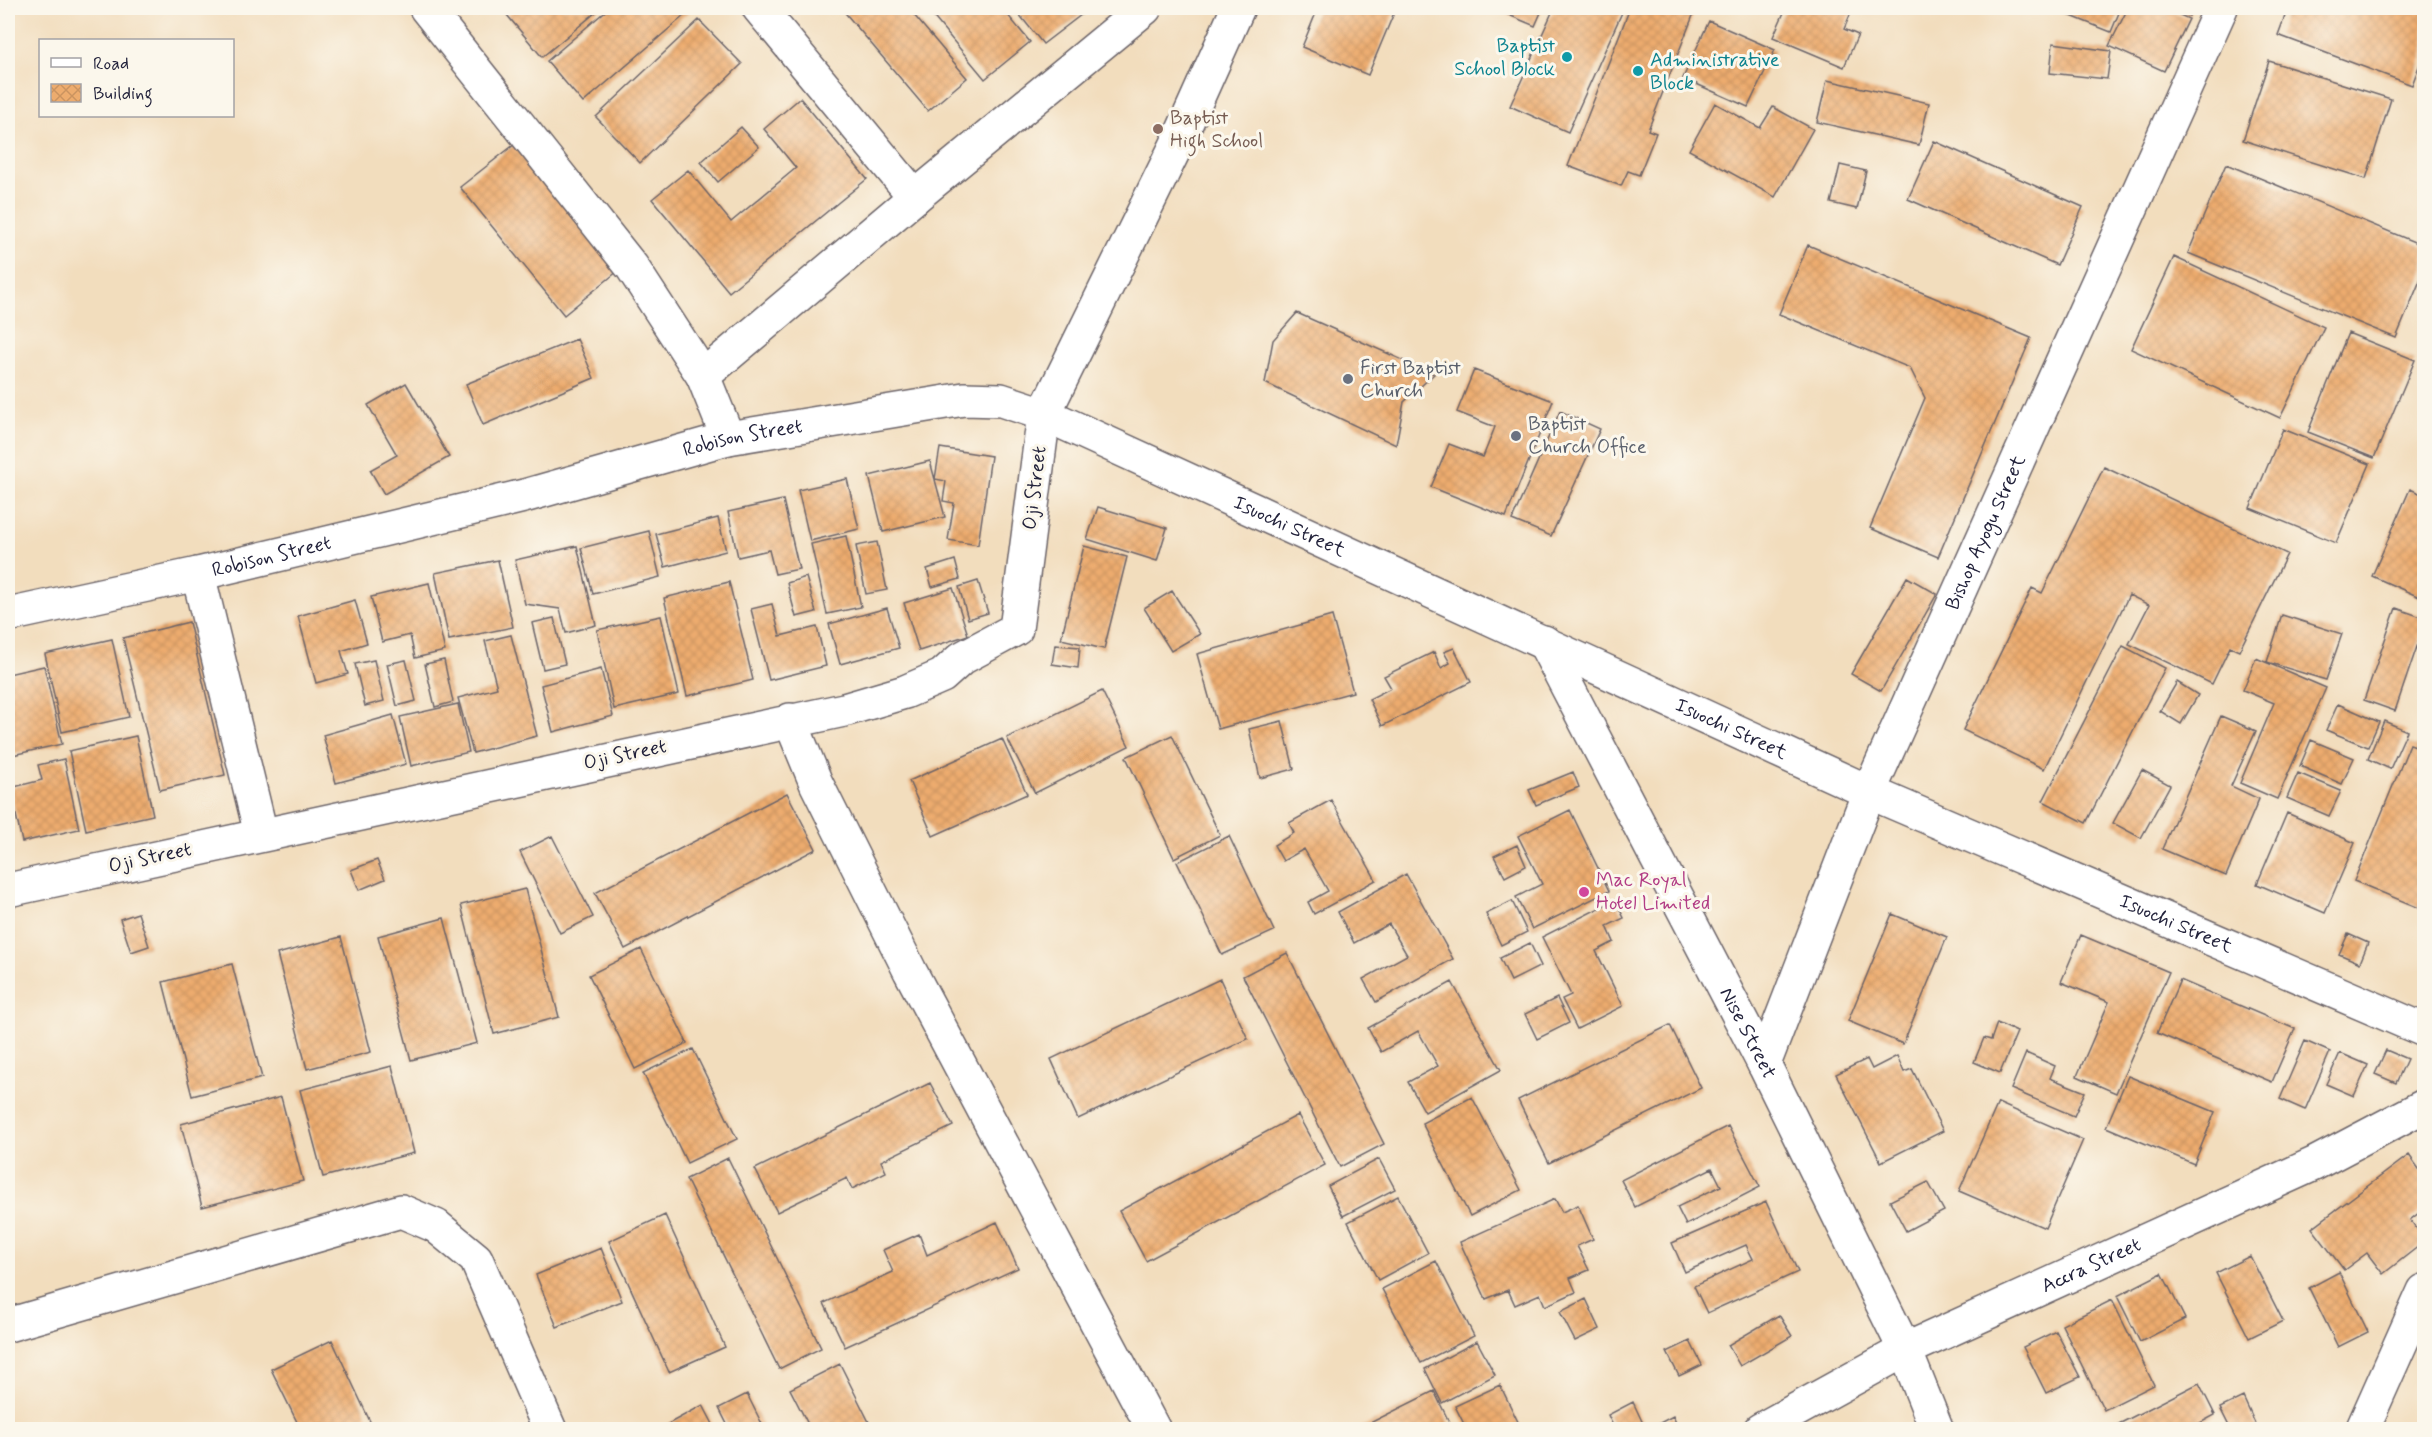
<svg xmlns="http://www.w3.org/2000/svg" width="2432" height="1437" font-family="Mynerve,sans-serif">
<defs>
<pattern id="building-cross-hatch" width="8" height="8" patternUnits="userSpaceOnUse" patternTransform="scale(1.5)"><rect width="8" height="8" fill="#edac6e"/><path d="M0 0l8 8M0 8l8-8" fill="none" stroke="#cb9460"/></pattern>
</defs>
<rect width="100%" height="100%" fill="#fbf7ec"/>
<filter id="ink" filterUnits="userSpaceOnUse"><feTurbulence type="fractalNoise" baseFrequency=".0167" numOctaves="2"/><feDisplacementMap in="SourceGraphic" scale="12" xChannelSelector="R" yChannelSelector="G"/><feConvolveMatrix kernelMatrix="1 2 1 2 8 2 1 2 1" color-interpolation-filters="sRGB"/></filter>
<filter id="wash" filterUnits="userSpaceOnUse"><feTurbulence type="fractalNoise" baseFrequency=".008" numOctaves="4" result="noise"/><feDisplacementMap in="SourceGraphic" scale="24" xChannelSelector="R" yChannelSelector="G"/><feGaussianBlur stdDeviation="1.35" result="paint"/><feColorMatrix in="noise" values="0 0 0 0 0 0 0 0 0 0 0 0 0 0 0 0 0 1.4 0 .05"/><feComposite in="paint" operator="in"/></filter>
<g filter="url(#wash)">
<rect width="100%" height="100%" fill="#f2ddbd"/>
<g id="blocks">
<path fill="url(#building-cross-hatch)" d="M516,8H601L542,57L507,15Z
M609,8H693L583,103L547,61Z
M841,8H908L967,78L928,111Z
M926,8H1002L1030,42L985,79Z
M1014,8H1090L1043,44Z
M1318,8H1396L1368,75L1302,47Z
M1492,8H1543L1535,26Z
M1554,8H1624L1568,132L1510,106Z
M1630,8H1680L1694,13L1648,130L1656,133L1639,175L1628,171L1621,186L1568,166Z
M1786,8H1853L1844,29L1858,35L1844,67L1773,37Z
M2051,8H2121L2111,32Z
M2128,8H2164L2189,19L2164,71L2109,46Z
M2172,8H2193L2189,16Z
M2288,8H2424V53L2412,85L2278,35Z
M699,20L742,64L640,163L596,117Z
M1709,21L1775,50L1748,107L1683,78Z
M2053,43L2111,51L2107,79L2050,73Z
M2269,61L2391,99L2366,179L2243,140Z
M1827,80L1929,103L1919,145L1817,122Z
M800,98L867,179L729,292L652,199L688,170L731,222L796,168L764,129Z
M1715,103L1760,128L1773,107L1813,129L1775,197L1689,150Z
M741,127L759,147L718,182L701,162Z
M1934,141L2083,207L2057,265L1908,199Z
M515,144L618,271L564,315L460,187Z
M2226,164L2424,246V271L2396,338L2188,253Z
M1840,165L1866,171L1857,209L1831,203Z
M1808,245L2031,338L1938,557L1870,528L1925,398L1910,368L1779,314Z
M2174,257L2324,327L2280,418L2131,349Z
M1297,313L1434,374L1404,402L1396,445L1265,383L1273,340Z
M2348,333L2415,360L2374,458L2308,432Z
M577,339L594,378L483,425L466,384Z
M1474,370L1553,401L1506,517L1431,487L1449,444L1483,457L1495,427L1457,412Z
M406,383L449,457L384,494L370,470L397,455L368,405Z
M1560,411L1600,429L1551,536L1512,520Z
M2283,429L2370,464L2336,543L2250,508Z
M940,448L991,456L978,545L948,540L954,503L943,501L946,481L935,479Z
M930,461L945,517L883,532L869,476Z
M2104,467L2287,554L2239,651L2230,647L2212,684L2129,644L2149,605L2129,595L2044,769L1963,730L2032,588L2042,593Z
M847,479L859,529L810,541L798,490Z
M2410,489L2424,495V599L2372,576Z
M783,500L799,569L775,574L769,550L738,557L728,512Z
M1098,507L1167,528L1157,561L1087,539Z
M718,518L726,551L665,567L656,534Z
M649,531L660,577L593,594L581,548Z
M846,536L861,607L827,614L811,544Z
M877,542L887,590L866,594L856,546Z
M577,546L596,625L566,633L560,609L525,604L515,560Z
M1084,546L1127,557L1104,649L1061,639Z
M498,560L513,627L449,640L435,573Z
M955,560L960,579L932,587L927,569Z
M806,577L816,612L796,617L787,583Z
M1907,577L1937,594L1881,691L1851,674Z
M978,581L988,613L968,619L959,587Z
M729,582L753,680L687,696L664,598Z
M429,583L445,651L415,658L410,635L382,642L371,597Z
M953,588L968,635L919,651L904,603Z
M1172,591L1200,634L1171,651L1144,608Z
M355,600L367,643L341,651L348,674L316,683L298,616Z
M772,604L780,636L817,627L826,666L769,680L751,609Z
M887,608L899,648L840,664L829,624Z
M2396,608L2424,618V626L2395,711L2364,700Z
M2282,615L2342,634L2326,680L2267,662Z
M661,616L679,694L614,709L597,630Z
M1332,616L1353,692L1218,729L1197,654Z
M554,618L565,664L543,669L532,623Z
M189,622L225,775L160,790L123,638Z
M511,635L537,736L473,753L458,698L497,688L485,641Z
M112,639L129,717L62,732L45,654Z
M1055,645L1080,647L1078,668L1052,664Z
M2123,646L2165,668L2086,823L2043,801Z
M1454,648L1471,682L1382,726L1369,699L1391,688L1384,676L1434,652L1441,668L1450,663L1444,652Z
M2256,658L2326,688L2277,799L2240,783L2274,703L2243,690Z
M374,660L384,701L365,706L355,664Z
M406,660L416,701L397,706L387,664Z
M444,660L453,702L435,707L425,664Z
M44,666L62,744L8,756V674Z
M601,669L613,716L553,732L541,685Z
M2177,682L2198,695L2181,724L2160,711Z
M1102,691L1129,746L1035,793L1007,738Z
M458,704L469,752L411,766L400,717Z
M2338,704L2379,722L2368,747L2326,730Z
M393,715L406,764L336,783L323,735Z
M2221,716L2256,731L2231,786L2259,799L2226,876L2162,849Z
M1282,721L1294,769L1260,778L1249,729Z
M2384,721L2407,731L2390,769L2368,759Z
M1172,735L1220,835L1174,858L1126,757Z
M136,736L153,815L86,830L69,751Z
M1002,739L1027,794L933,836L909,781Z
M2311,740L2354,758L2342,784L2300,766Z
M2410,744L2424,749V910L2354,881Z
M64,759L79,829L22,842L10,788L42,780L38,765Z
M2142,770L2170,785L2141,838L2113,823Z
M1573,772L1579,787L1536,805L1529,790Z
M2298,773L2341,791L2329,816L2287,798Z
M787,793L816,849L625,949L595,893Z
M1331,800L1376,880L1314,914L1308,902L1328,891L1304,849L1283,861L1274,845L1294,833L1289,823Z
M1570,810L1609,891L1532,929L1516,897L1542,884L1518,836Z
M2287,813L2355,843L2325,913L2257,884Z
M552,836L593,917L560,933L520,852Z
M1229,836L1274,931L1222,955L1177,862Z
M1517,845L1526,866L1505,877L1494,856Z
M377,860L385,879L359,890L351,870Z
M1406,874L1453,959L1376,1002L1363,979L1407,955L1389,924L1354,943L1338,912Z
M525,889L559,1017L494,1034L461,905Z
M1615,900L1624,918L1607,926L1614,942L1596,951L1623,1006L1577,1029L1562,999L1571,995L1542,937Z
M1512,901L1527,932L1501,945L1486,914Z
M138,913L149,946L131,952L120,919Z
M1892,914L1947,937L1903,1044L1848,1021Z
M444,918L477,1043L411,1060L378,936Z
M2348,934L2368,943L2360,963L2339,954Z
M2081,935L2169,972L2116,1093L2077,1076L2109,1002L2061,982Z
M341,937L371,1052L307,1069L277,954Z
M1530,943L1541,966L1511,981L1500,958Z
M641,949L687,1043L635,1069L589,975Z
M1287,953L1384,1144L1340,1167L1243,976Z
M232,964L262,1078L192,1096L163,982Z
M1220,979L1248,1039L1078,1119L1051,1059Z
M2180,980L2295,1029L2272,1082L2157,1033Z
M1452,982L1501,1070L1425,1112L1408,1082L1438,1066L1418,1031L1381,1052L1368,1028Z
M1557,998L1569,1023L1537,1039L1525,1014Z
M1997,1023L2017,1032L2000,1073L1974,1062L1984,1038L1991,1040Z
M1670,1025L1701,1088L1549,1163L1518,1100Z
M2305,1041L2330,1052L2305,1110L2280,1099Z
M693,1049L737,1139L687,1163L643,1073Z
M2386,1050L2407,1059L2396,1083L2375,1074Z
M2026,1053L2055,1066L2050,1078L2085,1092L2074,1116L2011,1089Z
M2340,1053L2368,1065L2354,1096L2326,1084Z
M1897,1056L1904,1072L1912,1069L1943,1131L1881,1162L1836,1074L1867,1059L1872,1069Z
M392,1066L414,1153L323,1177L300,1090Z
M2128,1076L2215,1112L2194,1164L2106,1127Z
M930,1083L953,1126L881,1161L886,1172L852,1189L847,1178L777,1212L755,1169Z
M281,1097L303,1181L202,1207L181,1124Z
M1472,1097L1521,1190L1470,1216L1422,1123Z
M1998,1103L2083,1140L2045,1228L1959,1191Z
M1298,1115L1325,1165L1146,1261L1119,1211Z
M1728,1126L1760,1187L1686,1225L1677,1207L1721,1186L1712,1168L1635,1207L1621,1180Z
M2409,1155L2424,1176V1209L2410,1220L2424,1238V1242L2383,1274L2367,1253L2344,1270L2312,1228Z
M728,1158L821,1348L779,1369L686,1179Z
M1379,1159L1395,1189L1343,1216L1328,1186Z
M1928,1182L1944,1211L1906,1231L1890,1201Z
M1398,1196L1428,1253L1378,1280L1348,1222Z
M1555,1199L1562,1212L1578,1205L1593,1239L1577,1246L1589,1270L1570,1278L1576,1292L1545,1306L1540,1294L1515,1305L1508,1290L1486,1299L1460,1242Z
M1766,1202L1798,1272L1707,1313L1694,1286L1753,1259L1746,1245L1685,1272L1672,1243Z
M665,1215L725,1347L669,1372L609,1241Z
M997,1222L1018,1268L845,1347L824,1303L893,1272L883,1250L919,1234L927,1255Z
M601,1248L622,1301L557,1327L536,1275Z
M2250,1256L2283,1321L2249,1338L2216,1273Z
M1436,1261L1474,1336L1421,1363L1382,1289Z
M2339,1272L2368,1332L2338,1347L2309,1288Z
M2162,1273L2185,1319L2140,1342L2117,1296Z
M1586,1299L1600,1329L1575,1341L1560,1312Z
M2112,1300L2154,1385L2104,1410L2062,1325Z
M1779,1315L1792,1336L1740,1366L1728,1345Z
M2056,1331L2080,1377L2046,1393L2023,1347Z
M332,1340L374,1430H301L271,1369Z
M1477,1341L1495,1375L1442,1403L1425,1369Z
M1690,1341L1702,1365L1679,1376L1667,1352Z
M840,1364L873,1430H811L790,1389Z
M2199,1383L2215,1415L2187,1430H2107Z
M1500,1385L1522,1430H1467L1455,1406Z
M1434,1391L1453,1430H1356Z
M747,1394L765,1430H730L719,1408Z
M2243,1397L2258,1430H2231L2220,1408Z
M1633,1402L1646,1430H1615L1608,1415Z
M703,1405L716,1430H657Z
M1673,1416L1679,1430H1656L1654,1426Z"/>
</g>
</g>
<g filter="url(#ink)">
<use href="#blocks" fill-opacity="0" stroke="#6b6368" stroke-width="1.5"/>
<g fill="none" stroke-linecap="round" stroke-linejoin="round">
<g stroke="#6b6368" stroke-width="36">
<g id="minor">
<path d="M426,8L632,267L703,376L728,438"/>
<path d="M759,8L915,197"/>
<path d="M703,376L915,197L1145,8"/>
<path d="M198,574L261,834"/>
<path id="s1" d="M8,615L198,574L524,496L728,438L964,399L1001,400L1044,414L1016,629L962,658L942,676L905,692L844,710L8,890"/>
<path d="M790,720L816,783L910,971L1154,1430"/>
<path id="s2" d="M1869,792L2424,1030"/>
<path d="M8,1325L401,1211L436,1226L476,1259L550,1430"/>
<path id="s3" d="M1760,1430L1905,1350L2314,1164L2424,1106"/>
<path d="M2362,1430L2424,1291"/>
</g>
</g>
<g stroke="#6b6368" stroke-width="36">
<g id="secondary">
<path id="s4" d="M1238,8L1176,146L1044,414L1869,792"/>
<path id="s5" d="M1544,642L1764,1064L1905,1350L1937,1430"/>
<path id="s6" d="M1764,1064L1869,792L2221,8"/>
</g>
</g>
<use href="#minor" stroke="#fff" stroke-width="33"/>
<use href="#secondary" stroke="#fff" stroke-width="33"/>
</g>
</g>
<g fill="#0f9aa8" stroke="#fbf7ec" stroke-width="2">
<circle cx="1567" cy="57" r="6"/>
<circle cx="1638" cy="71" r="6"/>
</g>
<circle fill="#8d6e63" stroke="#fbf7ec" stroke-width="2" cx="1158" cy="129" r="6"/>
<g fill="#6b7280" stroke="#fbf7ec" stroke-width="2">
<circle cx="1348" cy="379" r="6"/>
<circle cx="1516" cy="436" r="6"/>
</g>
<circle fill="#d1479c" stroke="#fbf7ec" stroke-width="2" cx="1584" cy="892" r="6"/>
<g text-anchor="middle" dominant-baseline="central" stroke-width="6" stroke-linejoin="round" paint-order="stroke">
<g font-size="20" fill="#0d838f" stroke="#fbf7ec" text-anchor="end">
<text x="1555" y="46">Baptist<tspan x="1555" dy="23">School Block</tspan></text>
<text x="1650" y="60" text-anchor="start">Administrative<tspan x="1650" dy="23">Block</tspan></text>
</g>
<g font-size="20" fill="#785e54" stroke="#fbf7ec" text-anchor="start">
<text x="1170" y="118">Baptist<tspan x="1170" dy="23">High School</tspan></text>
</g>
<g font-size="20" fill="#5b616d" stroke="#fbf7ec" text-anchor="start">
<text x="1360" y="368">First Baptist<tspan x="1360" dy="23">Church</tspan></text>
<text x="1528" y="424">Baptist<tspan x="1528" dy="23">Church Office</tspan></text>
</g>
<g font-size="20" fill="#22223b" stroke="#fbf7ec">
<text stroke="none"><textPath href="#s1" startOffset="756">Robison Street</textPath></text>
<text transform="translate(1035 488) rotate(-83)">Oji Street</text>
<text stroke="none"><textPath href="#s4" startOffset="720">Isuochi Street</textPath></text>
<text stroke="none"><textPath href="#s6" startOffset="576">Bishop Ayogu Street</textPath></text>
<text stroke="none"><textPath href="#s1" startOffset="270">Robison Street</textPath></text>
<text stroke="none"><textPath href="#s4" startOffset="1206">Isuochi Street</textPath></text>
<text transform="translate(625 755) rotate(-12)">Oji Street</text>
<text transform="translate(150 858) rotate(-12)">Oji Street</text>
<text stroke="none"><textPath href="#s2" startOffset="334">Isuochi Street</textPath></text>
<text stroke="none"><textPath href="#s5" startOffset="441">Nise Street</textPath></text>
<text stroke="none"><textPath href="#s3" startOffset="370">Accra Street</textPath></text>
</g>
<g font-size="20" fill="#b23c85" stroke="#fbf7ec" text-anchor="start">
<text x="1596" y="880">Mac Royal<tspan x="1596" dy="23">Hotel Limited</tspan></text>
</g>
</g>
<rect width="2432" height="1437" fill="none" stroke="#fbf7ec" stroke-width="30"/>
<rect x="39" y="39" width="195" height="78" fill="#fbf7ec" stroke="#a4a2a5" stroke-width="1.5"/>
<rect x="51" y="58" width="30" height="9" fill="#ffffff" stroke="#a4a2a5" stroke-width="1.5"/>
<text x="93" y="69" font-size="18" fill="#22223b">Road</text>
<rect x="51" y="84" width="30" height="18" fill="url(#building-cross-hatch)" stroke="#a4a2a5" stroke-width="1.5"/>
<text x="93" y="99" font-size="18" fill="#22223b">Building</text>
</svg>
